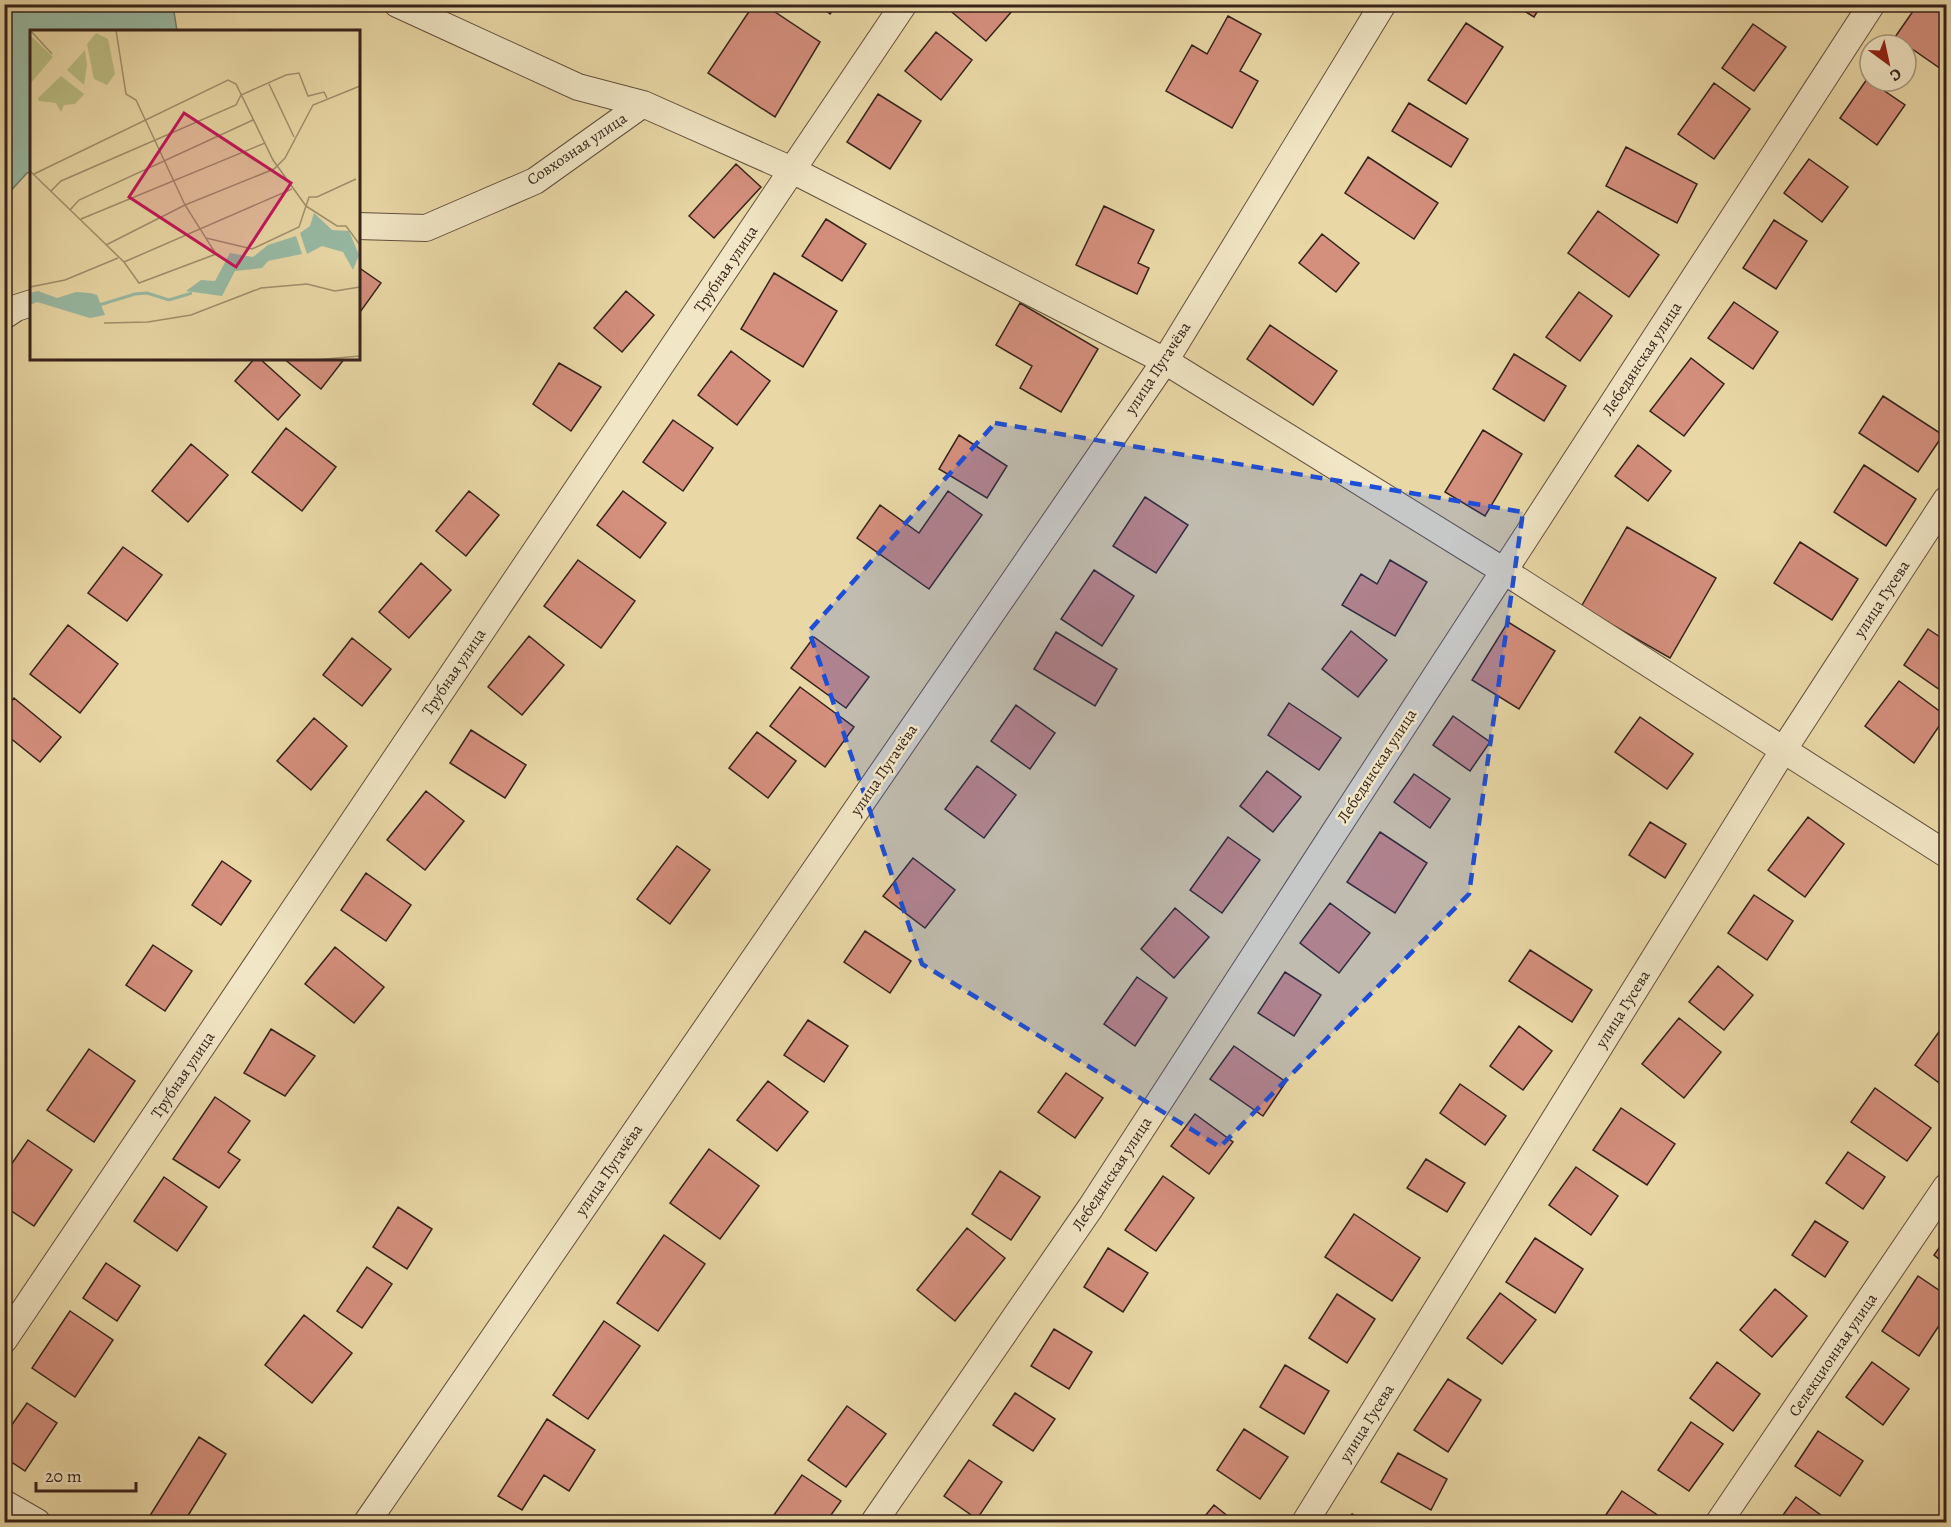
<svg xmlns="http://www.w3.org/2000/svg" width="1951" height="1527" font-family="Alegreya,serif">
<rect width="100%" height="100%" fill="#e9d8a6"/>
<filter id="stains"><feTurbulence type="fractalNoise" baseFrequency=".00333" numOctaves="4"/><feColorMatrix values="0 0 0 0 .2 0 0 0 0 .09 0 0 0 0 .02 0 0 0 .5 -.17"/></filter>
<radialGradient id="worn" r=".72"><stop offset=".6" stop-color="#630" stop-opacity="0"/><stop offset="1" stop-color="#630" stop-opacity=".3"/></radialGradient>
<path fill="#98baa4" stroke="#717e6d" stroke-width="1.5" d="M5,4L176,5L174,12L177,31L32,32L31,172L27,173L5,197Z"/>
<path fill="#d48f7d" stroke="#36231b" stroke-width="1.5" d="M754,4H763L820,42L775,117L708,73Z
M818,4H838L830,14Z
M950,4H1007L1013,10L986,41L947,8Z
M1513,4H1542L1534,17Z
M1918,4H1942L1946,7V61L1941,69L1895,37Z
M1228,16L1261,34L1240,71L1258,81L1232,128L1166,91L1192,45L1207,54Z
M1466,23L1503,47L1466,104L1428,80Z
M1753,24L1786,47L1754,91L1722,68Z
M936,32L972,60L941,100L905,71Z
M1867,79L1905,105L1877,145L1840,118Z
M1714,83L1750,109L1714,159L1678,134Z
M878,94L921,121L890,169L847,142Z
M1409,103L1468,139L1451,167L1392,131Z
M1626,147L1697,184L1677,223L1606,186Z
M1368,157L1438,203L1414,239L1345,193Z
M1809,159L1848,187L1822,222L1784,193Z
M736,164L761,187L714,238L689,216Z
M1104,206L1154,230L1138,263L1149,268L1137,294L1076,265Z
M1598,211L1659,255L1629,297L1568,253Z
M826,219L866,244L842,281L802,256Z
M1774,220L1807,241L1776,289L1743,268Z
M1322,234L1359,263L1336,292L1299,263Z
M358,267L381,283L358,315Z
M774,273L837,311L803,367L741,329Z
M626,291L654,315L622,352L594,328Z
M1579,292L1612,316L1580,361L1546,337Z
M1734,302L1778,332L1753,369L1708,338Z
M1020,303L1098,349L1061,412L1020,388L1032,366L996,345Z
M1270,325L1337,371L1313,405L1247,359Z
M731,351L770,381L737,425L698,395Z
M1514,354L1566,386L1544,421L1493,389Z
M255,358H259L300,395L278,420L235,381Z
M283,358H345L321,389Z
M1691,358L1724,384L1684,436L1650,411Z
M559,363L601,387L571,431L533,404Z
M1883,396L1943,435L1918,472L1859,433Z
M673,420L713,448L683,491L643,462Z
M286,428L336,467L302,511L252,472Z
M1483,430L1522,454L1485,516L1445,492Z
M959,435L1007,466L987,498L939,469Z
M191,444L228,475L188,522L152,491Z
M1638,445L1671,471L1648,501L1615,476Z
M1864,465L1916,499L1886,546L1834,512Z
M469,491L499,515L466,556L436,531Z
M623,491L666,523L640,558L597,525Z
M948,491L982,515L929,589L857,538L880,505L919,533Z
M1145,497L1188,525L1156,573L1113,546Z
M1627,527L1716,578L1670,658L1581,607Z
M1800,542L1858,579L1832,620L1774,583Z
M123,547L162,575L127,621L88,593Z
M578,560L635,601L601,648L544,606Z
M1390,560L1427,582L1395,636L1342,605L1361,574L1377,584Z
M421,563L451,590L409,638L379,612Z
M1094,570L1134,596L1102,646L1061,619Z
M1508,622L1555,651L1519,709L1472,680Z
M68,625L118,664L80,713L30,674Z
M1928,629L1946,641V694L1904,665Z
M1351,631L1387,660L1358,697L1322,669Z
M1056,632L1117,669L1095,706L1034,669Z
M529,636L564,665L522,715L488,687Z
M814,637L869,677L846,708L791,668Z
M352,638L391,669L362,706L323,675Z
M1899,681L1946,716L1914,763L1865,726Z
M800,687L854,727L825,767L770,726Z
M14,698L61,737L40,762L4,733V710Z
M1289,703L1341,738L1319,770L1268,735Z
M1016,705L1055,733L1030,769L991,741Z
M1453,716L1490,742L1470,771L1433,745Z
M1640,717L1693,754L1667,789L1615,752Z
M314,718L347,746L311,790L277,761Z
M471,730L526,765L505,798L450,763Z
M757,732L796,761L768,798L729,768Z
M977,766L1016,795L984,838L945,809Z
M1267,771L1301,797L1273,832L1240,806Z
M1414,774L1450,799L1430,828L1394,802Z
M426,791L464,821L425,870L387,840Z
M1808,817L1844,844L1805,897L1768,870Z
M1650,822L1686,844L1665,878L1629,855Z
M1380,832L1427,863L1395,913L1347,882Z
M1228,837L1260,860L1222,913L1190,890Z
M677,846L710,870L670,924L637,899Z
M913,858L955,890L925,928L883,896Z
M222,861L251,881L221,925L192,905Z
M366,873L411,905L386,941L341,910Z
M1754,895L1793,921L1767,960L1728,933Z
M1330,903L1370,933L1339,973L1300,943Z
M1175,908L1209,937L1174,978L1141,949Z
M865,931L911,961L890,993L844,962Z
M153,945L192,971L165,1011L126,985Z
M335,947L384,987L354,1023L305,984Z
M1530,950L1592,990L1572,1022L1509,981Z
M1718,966L1753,995L1724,1030L1689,1002Z
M1285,972L1321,995L1294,1036L1258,1013Z
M1137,977L1167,998L1135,1046L1104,1024Z
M1679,1018L1721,1052L1684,1098L1642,1064Z
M808,1020L848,1046L824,1082L784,1055Z
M1946,1022V1088L1915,1065Z
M1519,1026L1552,1051L1523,1090L1490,1066Z
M271,1029L315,1056L285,1096L244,1073Z
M1234,1046L1286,1082L1263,1116L1210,1079Z
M89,1049L135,1081L94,1142L47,1110Z
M1066,1073L1103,1098L1075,1138L1038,1112Z
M768,1081L808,1112L777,1151L737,1120Z
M1460,1084L1506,1116L1485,1145L1440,1113Z
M1875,1088L1931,1128L1907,1161L1851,1122Z
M215,1097L250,1121L228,1152L240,1160L219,1188L173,1159Z
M1621,1108L1675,1144L1647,1185L1593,1150Z
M1195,1114L1233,1142L1209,1174L1171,1146Z
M28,1140L72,1170L34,1226L4,1206V1175Z
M709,1149L759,1186L720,1239L670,1203Z
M1848,1152L1885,1177L1863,1209L1826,1183Z
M1426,1159L1465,1183L1447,1212L1407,1188Z
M1576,1167L1618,1196L1591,1235L1549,1205Z
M1000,1171L1040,1197L1011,1240L972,1214Z
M1163,1176L1194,1198L1156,1251L1125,1230Z
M164,1177L207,1207L177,1251L134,1221Z
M398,1207L432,1229L407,1269L373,1247Z
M1354,1214L1420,1258L1392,1301L1325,1257Z
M1815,1221L1848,1242L1825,1277L1792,1255Z
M967,1228L1005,1258L955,1321L917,1290Z
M664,1235L705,1264L658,1331L617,1303Z
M1535,1238L1583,1269L1555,1313L1506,1282Z
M1946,1238V1265L1934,1255Z
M1108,1248L1148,1273L1123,1312L1084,1287Z
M106,1263L140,1286L117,1321L83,1298Z
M367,1267L392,1284L362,1328L337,1311Z
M1918,1276L1946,1295V1329L1940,1324L1919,1356L1882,1331Z
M1775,1289L1807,1316L1772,1357L1740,1330Z
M1500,1293L1536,1320L1502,1364L1467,1338Z
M1337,1294L1375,1319L1347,1363L1309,1338Z
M70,1311L113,1340L75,1397L32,1368Z
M304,1315L352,1353L312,1403L265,1365Z
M604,1321L640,1346L588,1419L553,1395Z
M1054,1329L1092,1352L1069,1389L1031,1366Z
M1717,1362L1760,1394L1733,1431L1690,1398Z
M1872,1362L1909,1389L1883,1425L1846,1397Z
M1285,1365L1329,1391L1304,1434L1260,1407Z
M1448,1379L1481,1400L1448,1452L1414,1430Z
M1015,1393L1055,1419L1033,1451L993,1425Z
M27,1403L57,1423L25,1471L4,1457V1436Z
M847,1406L886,1434L846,1487L808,1460Z
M547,1419L595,1450L569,1491L544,1475L522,1510L498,1496Z
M1691,1422L1723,1444L1689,1491L1658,1470Z
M1244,1429L1288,1457L1260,1499L1217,1470Z
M1818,1431L1863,1461L1840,1496L1795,1466Z
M199,1437L226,1454L184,1522H146Z
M1398,1453L1447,1479L1431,1510L1381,1482Z
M969,1460L1002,1482L977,1519L944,1496Z
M802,1475L841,1501L826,1522H769Z
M1622,1491L1665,1520L1663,1522H1609L1603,1519Z
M1796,1497L1829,1521L1827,1522H1778Z
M1214,1505L1235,1522H1200Z
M1352,1514L1365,1522H1347Z"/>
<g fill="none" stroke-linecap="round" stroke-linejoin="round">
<g stroke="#63503e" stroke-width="28">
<path id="street" d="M397,4L578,87L643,104L792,170L1165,361L1504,571L1946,854
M358,226L426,228L535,181L643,104
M4,316L16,308L32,303
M4,1340L904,4
M4,1503L37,1522
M367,1522L1165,361L1383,4
M874,1522L1091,1207L1872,4
M1305,1522L1784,749L1946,500
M1719,1522L1946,1187"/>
</g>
<use href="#street" stroke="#f1e6c5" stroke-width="26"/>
</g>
<path fill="#1d4ed8" fill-opacity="0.2" stroke="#1d4ed8" stroke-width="4.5" stroke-dasharray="12 8" stroke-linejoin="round" d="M995,423L1523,512L1469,894L1220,1147L922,964L809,631Z"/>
<g text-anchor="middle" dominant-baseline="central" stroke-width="5" stroke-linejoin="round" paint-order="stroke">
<g font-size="16" fill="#36231b" stroke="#f1e6c5">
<text transform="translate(577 149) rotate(-34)">Совхозная улица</text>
<text transform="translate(726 269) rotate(-56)">Трубная улица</text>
<text transform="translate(1642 359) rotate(-57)">Лебедянская улица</text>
<text transform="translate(1158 368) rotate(-57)">улица Пугачёва</text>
<text transform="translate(1882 599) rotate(-57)">улица Гусева</text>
<text transform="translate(454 672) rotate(-56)">Трубная улица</text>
<text transform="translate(1377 766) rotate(-57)">Лебедянская улица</text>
<text transform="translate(884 770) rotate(-56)">улица Пугачёва</text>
<text transform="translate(1623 1009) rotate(-58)">улица Гусева</text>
<text transform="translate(183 1075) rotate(-56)">Трубная улица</text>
<text transform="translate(609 1170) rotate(-56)">улица Пугачёва</text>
<text transform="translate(1112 1174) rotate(-57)">Лебедянская улица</text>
<text transform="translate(1833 1355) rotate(-56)">Селекционная улица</text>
<text transform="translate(1367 1423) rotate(-58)">улица Гусева</text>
</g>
</g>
<g transform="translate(30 30)">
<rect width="330" height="330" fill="#e9d8a6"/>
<path d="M66,3L78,9L85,44L77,55L64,49L57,14ZM0,5L23,27L0,54ZM55,20L57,35L54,55L37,40ZM31,46L54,64L45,74L34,75L31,82L26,73L9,71L8,68Z" fill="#babe84"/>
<path d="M284,183L302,200L319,201L329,225L323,240L313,222L292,216L277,224L270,203L280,196ZM266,206L272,224L238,231L232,238L205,241L192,266L156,261L171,250L185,251L200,223L223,227L238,215ZM8,261L27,268L46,262L60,263L67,265L75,285L60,288L7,272L0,275V263Z" fill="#98baa4"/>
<path fill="none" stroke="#98baa4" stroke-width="3" d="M66,276L105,264L117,263L139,270L162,263"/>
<path fill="none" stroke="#a1906e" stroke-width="1.5" d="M0,0L22,24M239,54L264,107M0,141L94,232L109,253L186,224L155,175L106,70L96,64L86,0M4,144L198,50L206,54L243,130L276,176L279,167H287L326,149M21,161L31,151L206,75L211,65L256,45L269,43L278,66L294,62L297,68M40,180L49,170L223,90M51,189L235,113M176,208L222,219L269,197L276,176L307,196H316L330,215M76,215L155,175L244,139L255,128L283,75L330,56M94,232L262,159M0,257L35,250L88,228M74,293L118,292L161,285L231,258L277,254L305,261L330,257M284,330L330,326"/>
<path fill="#c2185b" fill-opacity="0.15" stroke="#c2185b" stroke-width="3" d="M154,83L261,153L206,237L99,167Z"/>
<rect width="330" height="330" fill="none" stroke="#36231b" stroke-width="3"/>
</g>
<rect width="1951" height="1527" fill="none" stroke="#e9d8a6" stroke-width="24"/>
<rect x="6" y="6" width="1939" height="1515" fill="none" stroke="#36231b" stroke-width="3"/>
<rect x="12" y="12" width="1927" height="1503" fill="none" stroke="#36231b" stroke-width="1.5"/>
<g transform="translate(1888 63) rotate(147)"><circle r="28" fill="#f1e6c5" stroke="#a69881" stroke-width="1.5"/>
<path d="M0-4.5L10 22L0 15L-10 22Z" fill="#8f2418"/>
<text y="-9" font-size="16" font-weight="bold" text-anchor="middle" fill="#36231b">С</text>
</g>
<path d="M36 1482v9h100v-9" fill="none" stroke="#36231b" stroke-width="3"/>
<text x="45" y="1482" font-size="18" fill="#36231b" stroke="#f1e6c5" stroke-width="4.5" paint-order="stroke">20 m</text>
<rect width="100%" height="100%" filter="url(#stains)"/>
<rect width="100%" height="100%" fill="url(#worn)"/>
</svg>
